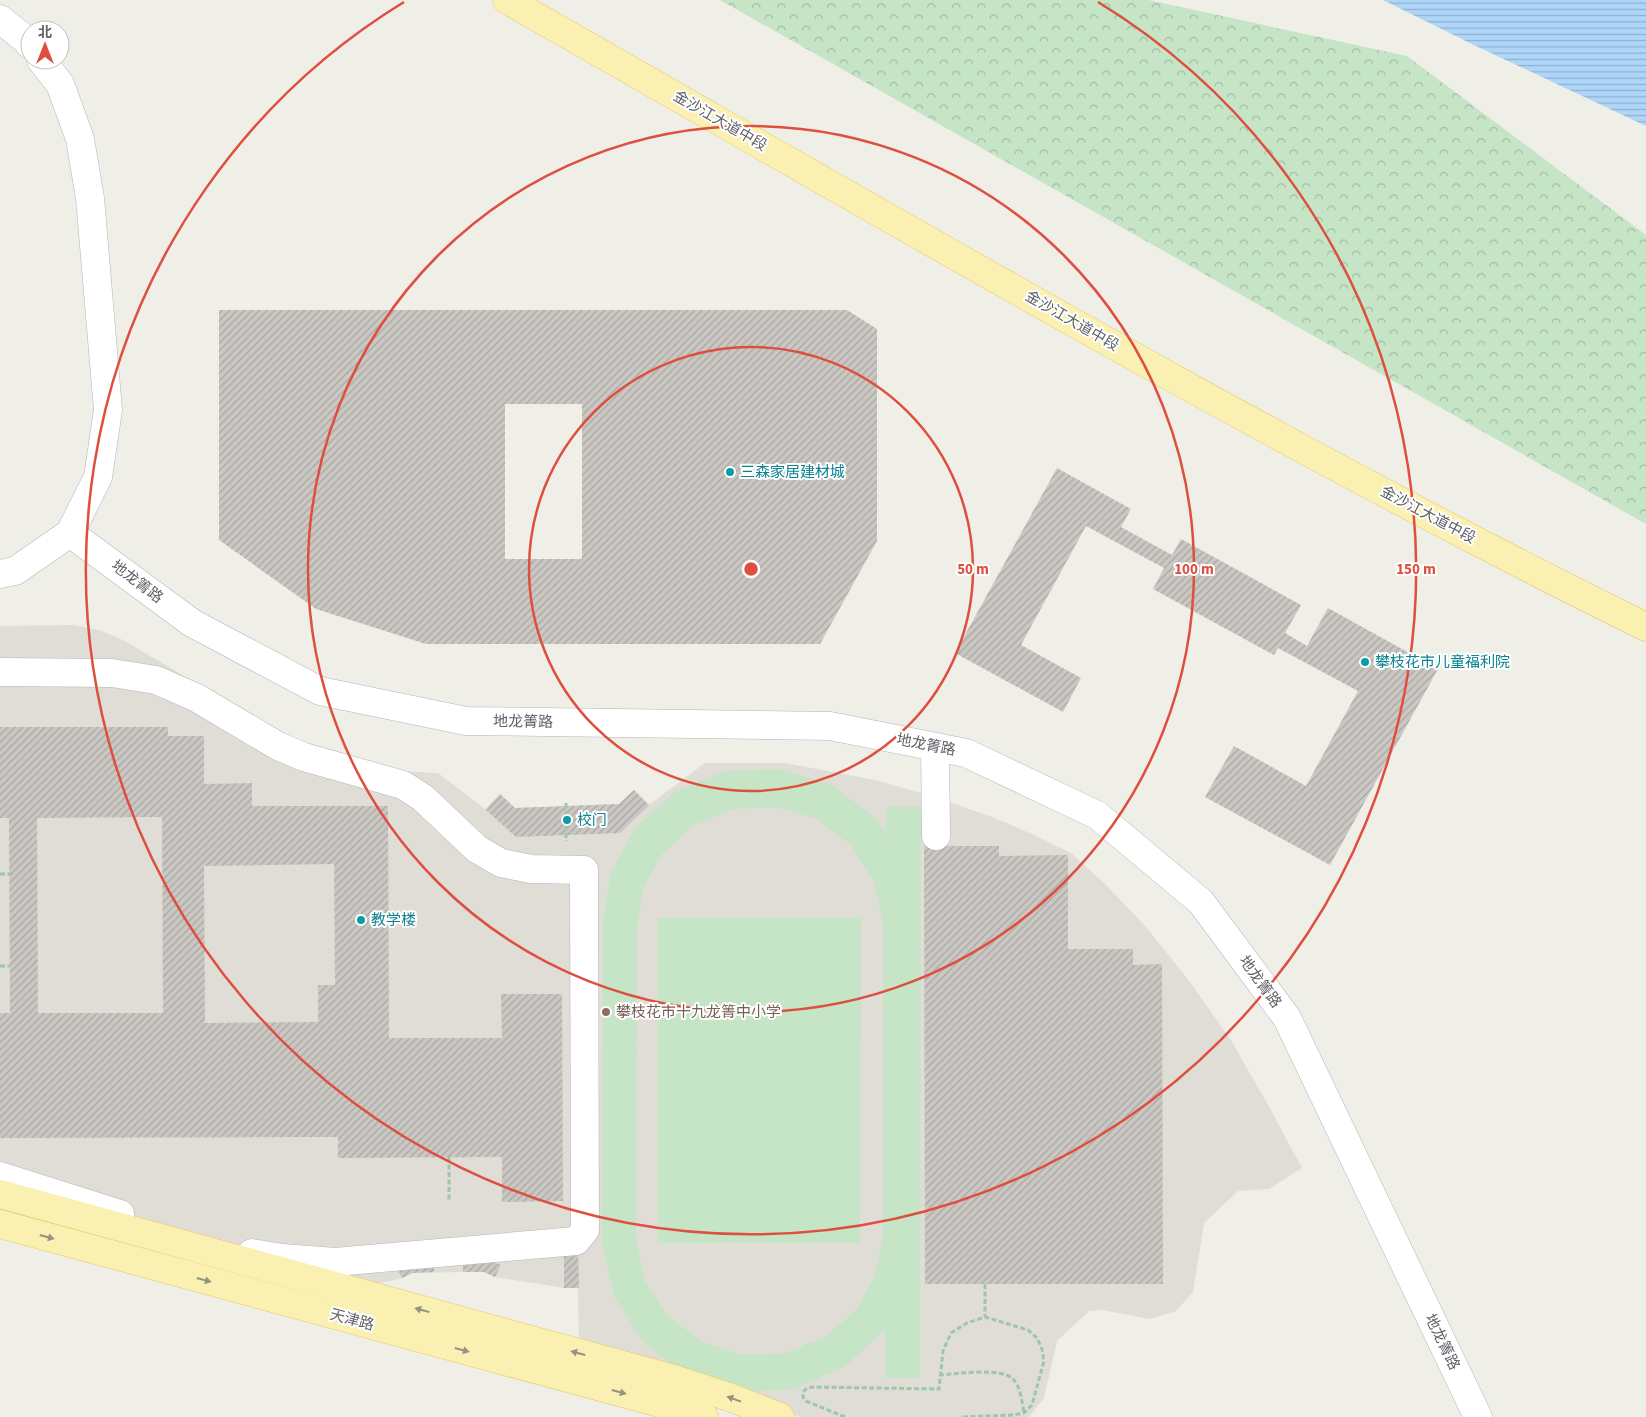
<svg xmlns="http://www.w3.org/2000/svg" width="1646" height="1417" font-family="'Source Sans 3','Noto Sans SC',sans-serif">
<defs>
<pattern id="forest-crowns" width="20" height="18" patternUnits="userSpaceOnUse" patternTransform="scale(1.25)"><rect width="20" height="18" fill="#c5e5c6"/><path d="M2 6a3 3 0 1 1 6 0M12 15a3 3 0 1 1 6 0" fill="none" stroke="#a3bda5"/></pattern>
<pattern id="water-rules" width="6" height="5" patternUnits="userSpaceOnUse" patternTransform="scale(1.25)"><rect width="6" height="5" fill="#add6f9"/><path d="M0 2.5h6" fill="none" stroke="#90b1cd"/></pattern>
<pattern id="building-hatch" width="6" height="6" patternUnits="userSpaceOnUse" patternTransform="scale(1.25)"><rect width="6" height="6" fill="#cbc8c4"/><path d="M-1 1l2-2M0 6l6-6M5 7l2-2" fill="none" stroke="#a8a6a3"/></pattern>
</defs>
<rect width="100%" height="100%" fill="#efeee7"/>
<path fill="#dfddd5" d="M73,625L99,630L125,641L258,720L297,739L396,771L438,773L485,809L500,794L515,808L619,804L634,790L649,805L705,763H785L875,780L935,797L992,817L1032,834L1071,853L1105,884L1146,927L1190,982L1232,1042L1268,1105L1302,1168L1269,1189L1238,1191L1204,1223L1193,1292L1176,1311L1150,1319L1102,1310L1089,1311L1057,1341L1044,1398L1029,1417H801L579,1347L578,1288H564L495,1277L484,1272H463L413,1273L402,1278L355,1289L0,1183V626Z"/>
<path fill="#c5e5c6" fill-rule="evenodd" d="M781,769L832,785L875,818L886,834V807H921L920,1378H885V1330L843,1368L792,1389L738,1392L686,1375L643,1342L614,1296L602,1243L603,920L611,872L635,828L675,792L726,771ZM776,807L817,819L851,845L874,882L883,923V1237L875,1275L857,1309L825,1337L786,1353L743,1355L702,1342L668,1316L645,1281L636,1239L637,925L644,887L662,854L694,825L733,809Z
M658,918H861L860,1243H658Z"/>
<path fill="url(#forest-crowns)" d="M720,0H1148L1407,56L1646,235V524Z"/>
<path fill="url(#water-rules)" d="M1383,0H1646V126L1476,46Z"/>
<path fill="url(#building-hatch)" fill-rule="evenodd" d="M219,310H847L877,329V541L820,644H426L316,609L219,540ZM505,404H582V559H505Z
M1057,468L1131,509L1121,527L1172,555L1181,539L1301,605L1285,633L1307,646L1328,608L1438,669L1330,865L1205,797L1234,746L1306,786L1358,691L1278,648L1274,655L1153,589L1164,568L1086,526L1021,645L1081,678L1063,712L955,653Z
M0,727H168V736H204V784L252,783V806H388L389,1038H502L501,994H562L563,1201L502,1202V1157L338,1158V1137L0,1138V1013H10L9,818H0ZM162,817L163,1013H38L37,818ZM334,864L335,985H318V1022L205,1023L204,866Z
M634,790L649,805L620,833L516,837L486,810L500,794L515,808L619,804Z
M924,846H999V856L1068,855V949H1133V965L1162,964L1163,1284H925Z
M564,1250H578L579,1288H564Z
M434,1258V1272L413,1273L402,1278L396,1266Z
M463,1258H484L501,1265L495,1277L484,1272H463Z"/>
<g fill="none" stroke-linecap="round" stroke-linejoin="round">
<g stroke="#b4b6ba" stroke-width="29">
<path id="minor" d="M0,19L26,40L30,45
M70,533L192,623L320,691L466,721L830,726L966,753L1097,815L1201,902L1287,1018L1478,1417
M0,574L15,571L70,533L98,477L108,410L90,198L80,139L60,84L41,60
M0,672L112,673L156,680L197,698L278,746L304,757L403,785L423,798L477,849L501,863L531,869L584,870L585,1230L576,1241L335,1262L282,1258L252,1253
M935,747L936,836
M0,1176L120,1214"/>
</g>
<g stroke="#e8c767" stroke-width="29">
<path id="major" d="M507,0C884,214 1257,435 1646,627
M0,1194L674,1379L729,1397L780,1417
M0,1224L667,1405L704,1417"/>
</g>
<path stroke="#9ec6ab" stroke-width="3" stroke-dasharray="5 2.5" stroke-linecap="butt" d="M566,803V841
M0,874H10
M0,966H10
M449,1157V1202
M985,1284V1317
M939,1375C956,1374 1001,1367 1013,1379C1021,1387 1022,1403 1024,1413
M845,1417L806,1401L803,1397V1392L807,1388L813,1387L939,1389L943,1351L951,1333L967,1323L985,1317L1028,1330L1037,1338L1042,1349L1044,1361L1032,1405L1024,1413L1013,1415L960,1417"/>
<use href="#minor" stroke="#fff" stroke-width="28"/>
<use href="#major" stroke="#faf0b2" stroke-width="28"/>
</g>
<defs><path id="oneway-solid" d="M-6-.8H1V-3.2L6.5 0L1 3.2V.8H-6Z" transform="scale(1.25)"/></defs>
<g fill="#959381">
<use href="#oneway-solid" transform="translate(47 1237) rotate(15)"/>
<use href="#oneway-solid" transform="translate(204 1280) rotate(15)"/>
<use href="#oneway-solid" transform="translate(422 1310) rotate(-165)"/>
<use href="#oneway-solid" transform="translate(462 1350) rotate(15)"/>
<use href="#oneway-solid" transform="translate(578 1353) rotate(-165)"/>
<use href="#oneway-solid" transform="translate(619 1392) rotate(15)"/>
<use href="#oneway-solid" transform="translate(734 1399) rotate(-160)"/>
</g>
<g fill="none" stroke="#de4f3f" stroke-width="2.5">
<circle cx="751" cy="569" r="222"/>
<circle cx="751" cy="569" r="443"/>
<path d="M1098 2A665 665 0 1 1 404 2"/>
</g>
<g fill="#0f9aa8" stroke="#fff" stroke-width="2">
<circle cx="730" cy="472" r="5"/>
<circle cx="1365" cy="662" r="5"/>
<circle cx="567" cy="820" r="5"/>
<circle cx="361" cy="920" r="5"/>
</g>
<circle fill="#8d6e63" stroke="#fff" stroke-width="2" cx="606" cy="1012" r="5"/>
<g text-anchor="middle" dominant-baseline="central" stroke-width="4" stroke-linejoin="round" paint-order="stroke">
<g font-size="15" fill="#5e6166" stroke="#fff">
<text transform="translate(720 121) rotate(30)">金沙江大道中段</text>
<text transform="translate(1072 321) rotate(30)">金沙江大道中段</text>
<text transform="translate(1428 515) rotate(28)">金沙江大道中段</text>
<text transform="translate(137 582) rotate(37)">地龙箐路</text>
<text transform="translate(523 722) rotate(1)">地龙箐路</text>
<text transform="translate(926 745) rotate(11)">地龙箐路</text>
<text transform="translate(1260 982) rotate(54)">地龙箐路</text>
<text transform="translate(352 1320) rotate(15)">天津路</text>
<text transform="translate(1442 1342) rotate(64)">地龙箐路</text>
</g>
<g font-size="15" fill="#0d838f" stroke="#fff" text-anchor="start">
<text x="740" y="472">三森家居建材城</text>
<text x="1375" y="662">攀枝花市儿童福利院</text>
<text x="577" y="820">校门</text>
<text x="371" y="920">教学楼</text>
</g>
<g font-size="15" fill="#785e54" stroke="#fff" text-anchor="start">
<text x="616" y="1012">攀枝花市十九龙箐中小学</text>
</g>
</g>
<circle cx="751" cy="569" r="8" fill="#de4f3f" stroke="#fff" stroke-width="2.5"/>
<g font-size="15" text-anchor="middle" font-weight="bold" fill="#de4f3f" stroke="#fff" stroke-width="4" stroke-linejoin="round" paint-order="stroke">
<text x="973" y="574">50 m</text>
<text x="1194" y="574">100 m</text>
<text x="1416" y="574">150 m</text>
</g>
<g transform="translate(45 45)"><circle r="24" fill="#ffffff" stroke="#bfc0c2"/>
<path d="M0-4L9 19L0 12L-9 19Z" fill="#de4f3f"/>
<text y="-8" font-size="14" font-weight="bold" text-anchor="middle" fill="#5e6166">北</text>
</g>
</svg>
